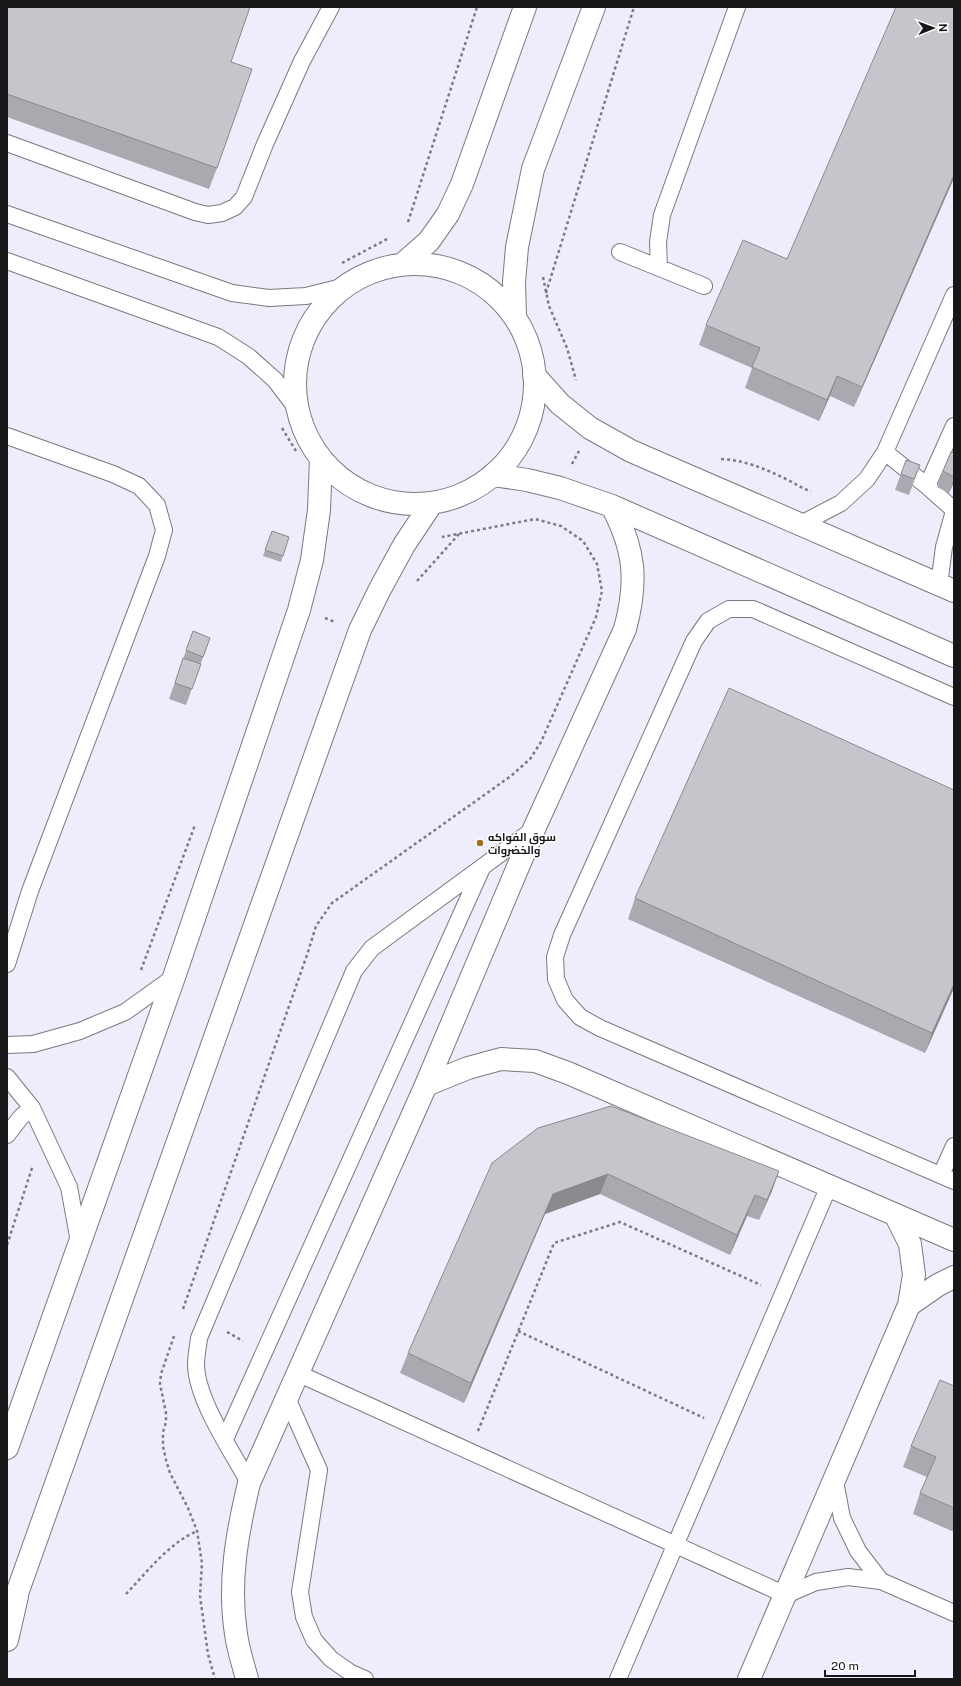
<svg xmlns="http://www.w3.org/2000/svg" width="961" height="1686" font-family="'Public Sans',Cairo,sans-serif">
<rect width="100%" height="100%" fill="#f6f6fd"/>
<path fill="#eeedfc" d="M7,7H954V1679H7Z"/>
<g fill="none" stroke-linecap="round" stroke-linejoin="round">
<g stroke="#7a797f" stroke-width="18">
<path id="lane" d="M7,143L195,212L208,215L222,213L235,207L244,197L265,144L302,61L331,7
M7,214L232,293L269,298L306,296L342,287
M620,252L704,286
M7,261L218,337L248,356L275,380L297,409
M659,268L658,242L662,215L737,7
M7,436L113,474L139,486L157,505L164,530L157,556L30,891L7,964
M885,452L927,486L954,510
M927,486L954,426
M801,524L841,503L867,479L885,452L954,295
M939,585L944,547L954,511
M954,697L753,609H729L708,621L694,641L562,935L555,957L556,979L565,1000L580,1017L600,1028L954,1181
M7,1045L33,1044L80,1031L125,1012L174,977
M7,1077L32,1108L69,1187L79,1242
M7,1135L21,1117L32,1108
M941,1175L954,1146
M297,1373L786,1595L816,1582L848,1577L881,1581L954,1613
M287,1398L319,1470L300,1592L304,1617L314,1640L331,1659L351,1673L365,1679
M225,1439L482,868
M835,1481L842,1518L858,1551L881,1581
M249,1483C232,1451 197,1401 196,1365C196,1356 198,1347 199,1338L354,971L372,948L534,829
M618,1679L829,1186"/>
</g>
<g stroke="#7a797f" stroke-width="24">
<path id="street" d="M534,375L560,404L590,428L631,451L954,591
M493,475L527,480L560,488L612,506L954,656
M426,1085L468,1068L501,1059L535,1061L568,1073L954,1240
M909,1305L938,1285L954,1277
M247,1679C243,1664 238,1649 236,1634C228,1582 237,1534 249,1483L426,1085L534,829L625,629C638,581 635,550 612,506
M749,1679L909,1305L914,1275L910,1244L896,1216"/>
</g>
<g stroke="#7a797f" stroke-width="24">
<path id="secondary" d="M404,263L429,241L448,214L462,184L525,7
M295 384a120 120 0 1 1 240 0a120 120 0 1 1-240 0Z
M515,317L514,282L517,247L533,169L594,7
M7,1448L174,977L299,610L312,560L319,510L321,459
M10,1613L360,630L380,589L404,545L432,503"/>
</g>
<g stroke="#7a797f" stroke-width="24">
<path id="highway" d="M7,1640L17,1596"/>
</g>
<path stroke="#7c7b80" stroke-width="2.5" stroke-dasharray="3 3" stroke-linecap="butt" d="M408,222L477,7
M342,263L389,238
M543,277L549,306L567,348L576,380
M546,293L634,7
M282,428L296,451
M721,459C745,460 765,469 786,479C795,483 802,489 811,491
M572,464L579,451
M417,581L459,534
M325,618L335,622
M141,970L195,825
M7,1245L33,1165
M183,1309L308,952L316,926L332,903L511,776L530,759L541,742L596,617L602,591L597,564L583,541L561,526L535,519L442,537
M518,1331L704,1418
M227,1332L243,1341
M174,1336L161,1374L160,1384L166,1413V1422L163,1432V1446L166,1460L170,1473L188,1508L197,1531L202,1563L200,1596L208,1654L215,1679
M478,1431L554,1243L620,1222L761,1285
M126,1594C148,1571 168,1544 197,1531"/>
<use href="#lane" stroke="#fff" stroke-width="16"/>
<use href="#street" stroke="#fff" stroke-width="22"/>
<use href="#secondary" stroke="#fff" stroke-width="22"/>
<use href="#highway" stroke="#fff" stroke-width="22"/>
</g>
<path fill="#a9a9af" d="M7,7L231,62L217,168L209,189L7,117Z
M954,178L854,407L830,396L819,421L745,388L752,368L699,345L706,325L787,259Z
M954,453V482L949,493L937,487L943,471Z
M906,460L920,465L909,495L895,490Z
M272,531L289,537L281,562L263,556Z
M193,631L210,638L186,705L169,699Z
M635,898L954,988L925,1053L628,919Z
M538,1128L772,1191L759,1220L747,1216L730,1255L600,1194L545,1214L464,1403L400,1373L408,1353Z
M954,1386V1532L913,1514L920,1493L927,1477L903,1467L911,1446Z"/>
<path fill="#8a8a8e" d="M954,175V178L854,407L862,387Z
M837,376L830,396L819,421L827,400Z
M954,479V482L949,493Z
M954,984V988L925,1053L932,1033Z
M779,1171L772,1191L759,1220L767,1200Z
M608,1174L600,1194L545,1214L464,1403L471,1383L553,1194Z
M755,1195L747,1216L730,1255L737,1235Z"/>
<path fill="#c5c5cb" stroke="#8a8a8e" d="M7,7H250L231,62L252,69L217,168L7,94Z
M896,7H954V175L862,387L837,376L827,400L752,367L760,348L706,325L743,240L787,259Z
M951,452L954,453V477L943,471Z
M906,460L920,465L914,479L901,474Z
M272,531L289,537L283,556L265,550Z
M193,631L210,638L203,657L186,650Z
M183,658L201,664L192,689L175,683Z
M729,688L954,790V984L932,1033L635,898Z
M611,1106L779,1171L767,1200L755,1195L737,1235L608,1174L553,1194L471,1383L408,1353L492,1163L538,1128Z
M940,1380L954,1386V1508L920,1493L936,1457L911,1446Z"/>
<circle fill="#9d7121" stroke="#fff" stroke-width="1.5" cx="480" cy="843" r="4"/>
<g text-anchor="middle" dominant-baseline="central" stroke-width="3" stroke-linejoin="round" paint-order="stroke">
<g font-size="11" font-weight="bold" fill="#171619" stroke="#fff" text-anchor="start">
<text x="488" y="837">سوق الفواكه<tspan x="488" dy="13">والخضروات</tspan></text>
</g>
</g>
<rect width="961" height="1686" fill="none" stroke="#171619" stroke-width="16"/>
<g transform="translate(933 28) rotate(89)" stroke="#ffffff" stroke-width="3" paint-order="stroke">
<path d="M0-3L7 15L0 10L-7 15Z" fill="#171619"/>
<text y="-6" font-size="11" font-weight="bold" text-anchor="middle" fill="#171619">N</text>
</g>
<path d="M825 1670v6h90v-6" fill="none" stroke="#171619" stroke-width="2"/>
<text x="831" y="1670" font-size="12" fill="#171619" stroke="#ffffff" stroke-width="3" paint-order="stroke">20 m</text>
</svg>
